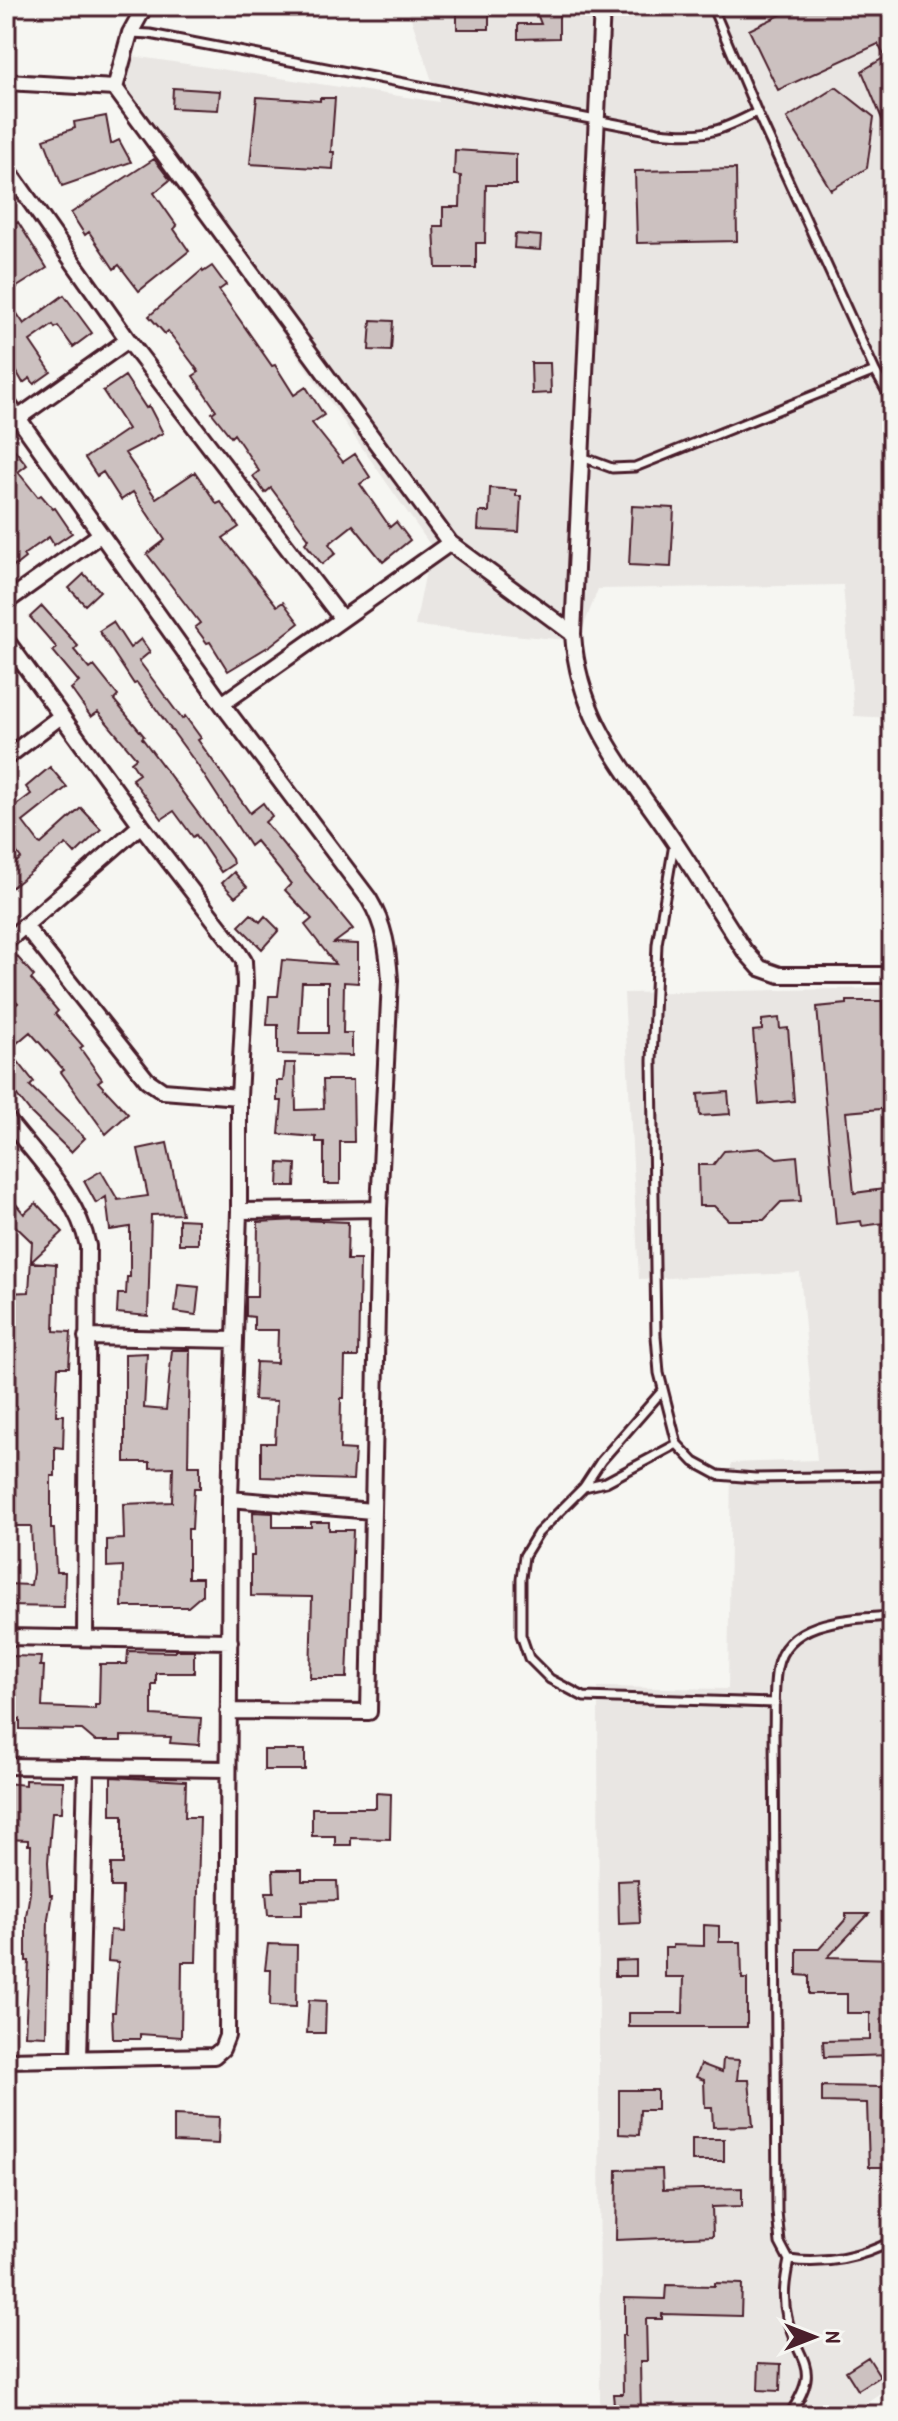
<svg xmlns="http://www.w3.org/2000/svg" width="898" height="2421" font-family="'Patrick Hand',sans-serif">
<rect width="100%" height="100%" fill="#f6f6f2"/>
<filter id="ink" filterUnits="userSpaceOnUse"><feTurbulence type="fractalNoise" baseFrequency=".0125" numOctaves="2"/><feDisplacementMap in="SourceGraphic" scale="16" xChannelSelector="R" yChannelSelector="G"/><feConvolveMatrix kernelMatrix="1 2 1 2 8 2 1 2 1" color-interpolation-filters="sRGB"/></filter>
<g filter="url(#ink)">
<path fill="#e9e6e3" d="M407,6H892V718L854,716L843,585L598,589L578,641L415,626L431,546L113,92L133,56L439,102Z
M892,988V2385L848,2415H600L598,1687L728,1689L731,1463L817,1460L800,1273L639,1279L624,993Z"/>
<path fill="#ccc1c0" stroke="#4a1f2b" stroke-width="2" fill-rule="evenodd" d="M534,6H559V38L518,39V24H541Z
M799,6H892V143L862,71L885,57L878,44L778,90L749,30Z
M489,8V29H457V9Z
M836,87L874,117L867,168L831,190L787,118Z
M173,88L220,91L218,110L172,108Z
M257,97L320,101V98H335L331,152H334L333,169L250,164Z
M106,116L111,144L119,140L131,162L62,186L44,139L75,128L74,122Z
M455,150L516,154V185H486L485,243H476V268H436L434,226H443V207H460L461,176L454,175Z
M154,159L170,180L154,193L177,226L174,229L189,251L139,291L119,265L114,269L89,232L85,235L71,213Z
M736,169L737,241L637,243L635,171Z
M18,222L47,268L6,294V230Z
M515,234L541,236L540,250L514,248Z
M212,266L226,285L219,290L272,366L275,365L294,395L306,387L324,415L312,423L343,462L355,454L370,477L360,484L390,527L396,522L410,540L383,562L353,525L329,544L336,553L322,564L305,543L309,539L271,488L265,493L253,476L259,471L234,434L231,437L212,413L216,410L193,376L199,372L168,331L165,334L149,316L202,270L203,272Z
M64,295L92,333L73,347L58,326L55,328L53,325L30,341L51,372L34,384L30,378L23,383L6,353V297L24,324Z
M371,320L393,321L391,351L369,350Z
M531,363H550L551,393L532,394Z
M125,376L146,408L149,406L163,433L125,453L156,498L195,472L217,504L221,502L239,527L223,538L277,606L283,602L299,623L271,645L228,671L210,642L207,643L195,627L200,623L147,554L165,540L133,492L121,500L103,472L97,476L85,458L128,429L103,391Z
M6,439L27,465L18,472L38,497L41,495L53,509L55,508L72,533L54,545L49,537L23,555L25,558L6,573Z
M490,488L516,490V496H521L519,532L478,530L479,512H489Z
M632,506L674,508L671,567L629,565Z
M84,574L100,591L85,605L69,588Z
M42,606L78,646L74,650L90,669L94,666L118,696L114,700L144,736L142,738L232,859L233,864L221,872L196,835L193,837L174,811L162,819L132,779L139,774L131,762L136,758L134,755L98,712L91,717L71,689L79,682L53,651L57,648L30,617Z
M113,622L130,648L141,639L150,652L139,661L182,719L185,716L201,738L198,740L250,813L263,803L272,816L265,822L353,929L334,943L358,944V983L344,982L343,1033H352V1056L278,1054V1025H267L269,996H278L282,960L335,964L305,925L312,919L285,890L291,884L256,841L250,846L198,766L137,683L134,684L99,631ZM302,982H328V1033H299Z
M50,767L67,787L23,822L39,843L41,844L81,808L101,829L75,854L66,844L6,892V871L21,858L6,838V813L31,794L26,787Z
M234,872L247,887L235,897L222,883Z
M251,914L260,922L265,916L279,930L262,949L239,926Z
M14,953L34,976L31,979L58,1011L55,1014L83,1046L80,1048L102,1079L98,1082L128,1114L106,1134L61,1072L64,1070L30,1032L9,1050L34,1082L30,1086L85,1138L71,1152L30,1112L6,1081V1013L18,1003L6,990V960Z
M847,1001H882L885,1081L892,1080V1108L846,1112L854,1193L892,1188V1222L862,1226L861,1221L836,1224L817,1007L847,1004Z
M779,1018L780,1029L788,1028L794,1101L759,1104L753,1031L762,1030V1020Z
M285,1063H295L296,1110L324,1109L323,1080H353L354,1142H340V1184H324V1142H316V1137L279,1134L282,1101H277V1081H283Z
M728,1092L730,1114L700,1116L698,1094Z
M167,1143L182,1214L151,1215L148,1316L117,1313L118,1294H126L127,1277H130V1227L110,1230L106,1197L96,1203L84,1181L101,1171L118,1200L148,1196L138,1149Z
M762,1148L777,1158L797,1156L801,1201L781,1202L764,1220H728L714,1206H699L698,1165H713L724,1151Z
M279,1163L296,1164L295,1186H278Z
M6,1192L24,1214L36,1203L63,1232L31,1262L56,1264L54,1331L71,1332L69,1367H58L56,1415H64L63,1448L55,1447V1476H51V1529H54L56,1572H65L64,1607L6,1606V1584L31,1585L33,1572L31,1526H6V1293L29,1292L32,1242L6,1217Z
M179,1219L198,1220V1244H179Z
M299,1220L348,1222L347,1260H360L358,1357H345L344,1398H341L340,1449L355,1450L353,1480L261,1477V1443H275L277,1401L254,1400L256,1362L277,1363L278,1330H254V1317L246,1316V1297H257L258,1222Z
M178,1285L199,1287L196,1315L175,1312Z
M172,1350H190L188,1466H200V1488H194L192,1529H188V1578H202V1595L188,1607H122L123,1566L107,1567V1540L124,1539L123,1504L172,1502L173,1467L150,1468V1462H125V1354L147,1353L144,1408L166,1410Z
M253,1512L273,1513V1527H311V1522H329V1530H353L347,1678H310L312,1597L251,1596V1556H254Z
M175,1650H194V1673H156V1684H152V1715L201,1718L199,1745L170,1743L171,1737L121,1736V1741H95L82,1730L20,1729V1719L6,1718V1687H12L13,1656L41,1657L40,1666H44L42,1707L95,1709V1705H99L100,1664H127L128,1651L175,1652Z
M264,1750H305V1770H264Z
M111,1777L186,1781L185,1817H200L196,1962H182L181,2037L140,2034V2039H113L112,2012H115L118,1962L108,1961L110,1930L121,1931L122,1887H111V1864H123V1815H111Z
M25,1780L63,1781L62,1812H52L48,1862L50,1895H52L48,1918L46,2036L25,2035L29,1961H26V1916L30,1893L31,1845H28V1840L6,1839V1783L25,1785Z
M376,1793L391,1794L390,1839L351,1838V1845H335V1836H312V1808H376Z
M273,1870H302V1881H337L338,1900L302,1901V1915H268L266,1892H274Z
M638,1880L640,1923L619,1924L618,1881Z
M846,1914H869L828,1957L892,1959V2055L824,2057L823,2041L870,2040V2013H847V1994H809V1976L797,1975V1949H819L846,1919Z
M704,1925L719,1926V1942H741L742,1979H747V2027H629V2013H683L684,1977H665V1948H673V1945L704,1946Z
M268,1944L297,1945L296,2007L270,2006L271,1970H265Z
M636,1960V1976H615V1961Z
M309,2000L326,2001L325,2033H307Z
M723,2059L739,2060L737,2080H749L753,2126L713,2127L712,2107H705L704,2080L696,2077L701,2064L722,2072Z
M822,2086L883,2087L882,2119H888V2167H869L867,2103L822,2102Z
M619,2090H657V2110H640L639,2135L619,2134Z
M174,2115L219,2117L218,2144L174,2142Z
M692,2139H724V2161H692Z
M662,2169L663,2190L742,2188V2206L712,2207L713,2236L616,2240L617,2170Z
M715,2283L742,2284L741,2316L662,2314V2319H646L647,2361H640L641,2415H615L613,2394H623L622,2335H625V2298L665,2299L666,2285L715,2286Z
M868,2357L880,2376L858,2390L846,2371Z
M759,2363L781,2364L780,2391L758,2390Z"/>
<g fill="none" stroke-linecap="round" stroke-linejoin="round">
<g stroke="#4a1f2b" stroke-width="13">
<path id="service" d="M712,6L757,112
M131,33L150,34L658,132C703,137 717,133 757,112L875,371L635,467L612,468L582,457
M875,371L892,401
M674,844L657,944L652,1061L656,1336L659,1373L677,1444L694,1462L718,1475L755,1478L892,1476
M663,1390L601,1461L584,1487L538,1533L524,1556L521,1579V1635L529,1658L550,1679L584,1697L775,1703
M584,1487L606,1482L677,1444
M892,1616C852,1619 787,1618 777,1668C773,1688 775,1711 774,1730L777,2212L780,2243L789,2260C824,2265 861,2258 892,2241
M789,2415C824,2364 797,2364 787,2317C782,2297 785,2280 789,2260"/>
</g>
<g stroke="#4a1f2b" stroke-width="20">
<path id="minor" d="M602,6L573,634C579,723 627,771 674,841C698,877 721,914 744,950L760,968L780,975H892
M6,82L115,88L450,543L573,634
M115,88L130,33L145,6
M6,167L128,340L342,619
M6,401L222,704L369,899C385,926 388,950 390,980L379,1209L369,1712L228,1711
M18,418L128,340
M6,602L101,534
M6,640L141,825L235,947L244,961L245,984L239,1097V1211L230,1499L227,2036L222,2049L214,2056L6,2060
M222,704L450,543
M6,758L61,716
M25,926L147,1080L163,1091L239,1097
M6,942L141,825
M6,1118C36,1157 78,1197 88,1246L85,1638
M239,1211L379,1209
M86,1337L235,1340
M230,1499L372,1511
M6,1637L230,1641
M6,1766L227,1769
M79,2059L86,1767"/>
</g>
<use href="#service" stroke="#f6f6f2" stroke-width="7"/>
<use href="#minor" stroke="#f6f6f2" stroke-width="14"/>
</g>
</g>
<rect width="898" height="2421" fill="none" stroke="#f6f6f2" stroke-width="32"/>
<rect x="16" y="16" width="866" height="2389" fill="none" stroke="#4a1f2b" stroke-width="3" filter="url(#ink)"/>
<g transform="translate(814 2337) rotate(90)" stroke="#f6f6f2" stroke-width="6" paint-order="stroke">
<path d="M0-6L14 30L0 20L-14 30Z" fill="#4a1f2b"/>
<text y="-12" font-size="22" font-weight="bold" text-anchor="middle" fill="#4a1f2b">N</text>
</g>
</svg>
